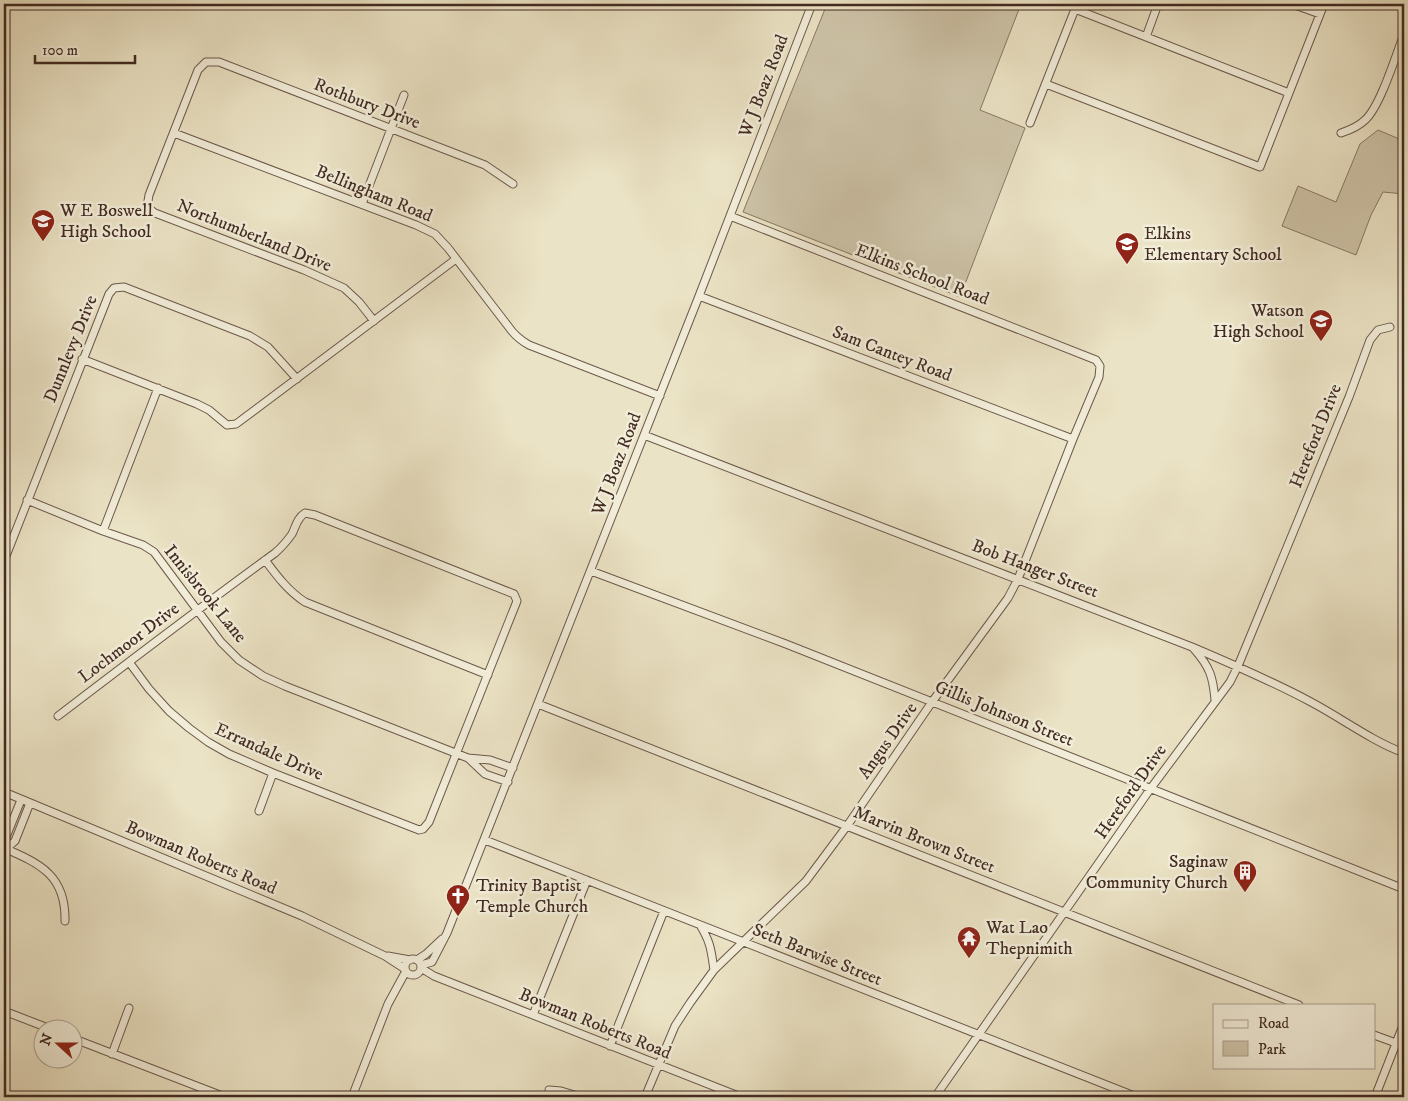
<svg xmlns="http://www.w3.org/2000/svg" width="1408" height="1101" font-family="'IM FELL DW Pica',serif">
<rect width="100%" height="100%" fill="#ebe3c5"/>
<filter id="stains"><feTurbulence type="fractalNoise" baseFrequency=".004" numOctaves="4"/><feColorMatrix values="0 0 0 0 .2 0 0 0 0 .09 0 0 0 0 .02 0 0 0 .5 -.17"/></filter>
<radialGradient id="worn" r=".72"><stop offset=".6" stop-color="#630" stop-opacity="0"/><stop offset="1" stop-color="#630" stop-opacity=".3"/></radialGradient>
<path fill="#cec4a9" stroke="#887866" d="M827,4H1021L980,110L1025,128L960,297L743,212Z
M1378,130L1404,141V194L1383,192L1371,215L1356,255L1282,226L1298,186L1336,202L1360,144Z"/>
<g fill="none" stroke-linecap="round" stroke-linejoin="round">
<g stroke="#6c594b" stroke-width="9">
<path id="minor" d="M1292,4L1320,14
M1075,9L1289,93
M1146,37L1158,4
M1046,84L1260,167L1324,4
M1030,123L1077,4
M174,133L416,225L435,234L448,248L508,326C514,335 520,340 529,345L660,396
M1341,133C1350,130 1358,127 1365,120C1380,107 1396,55 1404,34
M362,204L404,95
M1403,219H1404
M699,296L1073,439
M374,321L359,302L344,288L304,270L155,213L147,207L149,195L198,70L206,62H219L485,165L513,184
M82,359L197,404L209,410L227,425L236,424L456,259
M644,435L1192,647C1232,664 1272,681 1311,702C1343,719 1370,740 1404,753
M27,500L103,531L143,545L154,552L221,642L239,660L263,676L285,686L468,758L490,760L513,768
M103,531L158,388
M265,560C277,576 288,591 305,602L488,675
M4,561L109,294L114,288L124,287L250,336L268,347L297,379
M591,571L786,644L1404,889
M1194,649C1210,667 1213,677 1215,700
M538,704L1299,1005
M58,716C130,661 202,606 275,553C282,547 287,541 292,534C296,526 297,518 305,513L315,515L514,594L517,601L429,822L423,829L419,830L273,773L229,754L208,742L189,728L169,711L149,689L129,662
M468,758L485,774L508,782
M4,792L302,916L385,956L405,969
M21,800L6,837V849L15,841L30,803
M259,811L273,773
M485,840L1137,1097
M4,848C41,864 66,876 65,921
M700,925C711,943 711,950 714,970
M388,956L410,960
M405 967a8 8 0 1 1 16 0a8 8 0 1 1-16 0Z
M417,960L426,954L442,939
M421,965L432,962L447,933L699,296L812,4
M421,968L434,976L741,1097
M4,1011L48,1028
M533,1015L587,880
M1374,1035L1404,1046
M72,1038L225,1097
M610,1046L664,911
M112,1054L129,1008
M549,1090L561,1091L581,1097
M352,1097L388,1004L406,971
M645,1097L675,1026L690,1003L714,970L806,881L847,826L932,702L1008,598L1018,579L1073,439L1099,377L1100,366L1096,360L730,216
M935,1097L1151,788L1230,682L1238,666L1349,397L1370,340L1378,330L1390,327
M1375,1097L1404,1023"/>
</g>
<use href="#minor" stroke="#f2edd9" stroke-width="7"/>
</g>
<defs>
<g id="school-pin" transform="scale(1.25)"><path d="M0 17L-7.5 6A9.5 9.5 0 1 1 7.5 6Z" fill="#8f2418" stroke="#f2edd9"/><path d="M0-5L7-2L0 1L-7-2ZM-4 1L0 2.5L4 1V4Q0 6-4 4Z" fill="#fff"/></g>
<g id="building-pin" transform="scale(1.25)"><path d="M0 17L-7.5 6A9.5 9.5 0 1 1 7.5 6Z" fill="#8f2418" stroke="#f2edd9"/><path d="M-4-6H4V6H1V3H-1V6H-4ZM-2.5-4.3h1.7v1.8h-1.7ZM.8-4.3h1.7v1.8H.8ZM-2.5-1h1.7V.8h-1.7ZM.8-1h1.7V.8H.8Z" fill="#fff"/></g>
<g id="church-pin" transform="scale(1.25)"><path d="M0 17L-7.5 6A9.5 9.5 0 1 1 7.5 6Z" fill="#8f2418" stroke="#f2edd9"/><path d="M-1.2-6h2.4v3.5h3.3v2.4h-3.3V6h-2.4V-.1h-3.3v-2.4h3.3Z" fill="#fff"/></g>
<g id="temple-pin" transform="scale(1.25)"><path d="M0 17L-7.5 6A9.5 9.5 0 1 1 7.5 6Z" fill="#8f2418" stroke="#f2edd9"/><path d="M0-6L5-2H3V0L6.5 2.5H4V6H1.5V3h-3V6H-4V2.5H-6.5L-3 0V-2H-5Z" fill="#fff"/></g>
</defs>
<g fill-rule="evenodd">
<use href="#school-pin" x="43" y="221"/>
<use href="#school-pin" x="1127" y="244"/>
<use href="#school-pin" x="1321" y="321"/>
<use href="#building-pin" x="1245" y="872"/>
<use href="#church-pin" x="458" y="896"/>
<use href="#temple-pin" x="969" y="938"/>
</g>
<g text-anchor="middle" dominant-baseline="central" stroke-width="5" stroke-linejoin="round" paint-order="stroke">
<g font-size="18" fill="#422b22" stroke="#f2edd9">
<text transform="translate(764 86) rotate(-69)">W J Boaz Road</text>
<text transform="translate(367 104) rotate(21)">Rothbury Drive</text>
<text transform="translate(374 194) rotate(22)">Bellingham Road</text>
<text transform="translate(254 236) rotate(22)">Northumberland Drive</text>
<text transform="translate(922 275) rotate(21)">Elkins School Road</text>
<text transform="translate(71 349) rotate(-68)">Dunnlevy Drive</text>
<text transform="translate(892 354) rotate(21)">Sam Cantey Road</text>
<text transform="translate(1316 436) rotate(-68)">Hereford Drive</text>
<text transform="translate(617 464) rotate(-69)">W J Boaz Road</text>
<text transform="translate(1035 569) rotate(21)">Bob Hanger Street</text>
<text transform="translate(205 594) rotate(51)">Innisbrook Lane</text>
<text transform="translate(129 643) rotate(-37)">Lochmoor Drive</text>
<text transform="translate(1004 714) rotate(22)">Gillis Johnson Street</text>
<text transform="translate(888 741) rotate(-55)">Angus Drive</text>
<text transform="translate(269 752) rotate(24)">Errandale Drive</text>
<text transform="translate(1131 792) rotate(-55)">Hereford Drive</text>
<text transform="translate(924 840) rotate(22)">Marvin Brown Street</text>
<text transform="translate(201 858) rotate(23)">Bowman Roberts Road</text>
<text transform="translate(817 955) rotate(22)">Seth Barwise Street</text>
<text transform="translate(595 1024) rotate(22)">Bowman Roberts Road</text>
</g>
<g font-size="18" fill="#422b22" stroke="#f2edd9" text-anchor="start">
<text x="60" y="211">W E Boswell<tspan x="60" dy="21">High School</tspan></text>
<text x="1144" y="234">Elkins<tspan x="1144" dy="21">Elementary School</tspan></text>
<text x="1304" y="311" text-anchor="end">Watson<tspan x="1304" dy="21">High School</tspan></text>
<text x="1228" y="862" text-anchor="end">Saginaw<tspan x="1228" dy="21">Community Church</tspan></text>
<text x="476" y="886">Trinity Baptist<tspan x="476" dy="21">Temple Church</tspan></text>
<text x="986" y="928">Wat Lao<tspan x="986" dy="21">Thepnimith</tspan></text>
</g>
</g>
<rect width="1408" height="1101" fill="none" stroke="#ebe3c5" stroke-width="20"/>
<rect x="5" y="5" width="1398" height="1091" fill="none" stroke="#422b22" stroke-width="2.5"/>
<rect x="10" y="10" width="1388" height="1081" fill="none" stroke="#422b22"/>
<rect x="1213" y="1004" width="162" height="65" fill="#f2edd9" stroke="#ac9f90"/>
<rect x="1223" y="1020" width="25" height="8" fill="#f2edd9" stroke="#ac9f90"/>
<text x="1258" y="1028" font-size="15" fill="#422b22">Road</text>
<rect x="1223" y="1041" width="25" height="15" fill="#cec4a9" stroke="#ac9f90"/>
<text x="1258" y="1054" font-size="15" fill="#422b22">Park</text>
<g transform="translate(58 1044) rotate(291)"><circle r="24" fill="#f2edd9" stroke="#ac9f90"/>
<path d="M0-4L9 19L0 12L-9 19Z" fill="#8f2418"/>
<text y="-8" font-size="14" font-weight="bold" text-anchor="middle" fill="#422b22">N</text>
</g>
<path d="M35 55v8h100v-8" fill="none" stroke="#422b22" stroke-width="2.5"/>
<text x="42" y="55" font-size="15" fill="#422b22" stroke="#f2edd9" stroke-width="4" paint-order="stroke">100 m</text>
<rect width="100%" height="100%" filter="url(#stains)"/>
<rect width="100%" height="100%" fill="url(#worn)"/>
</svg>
